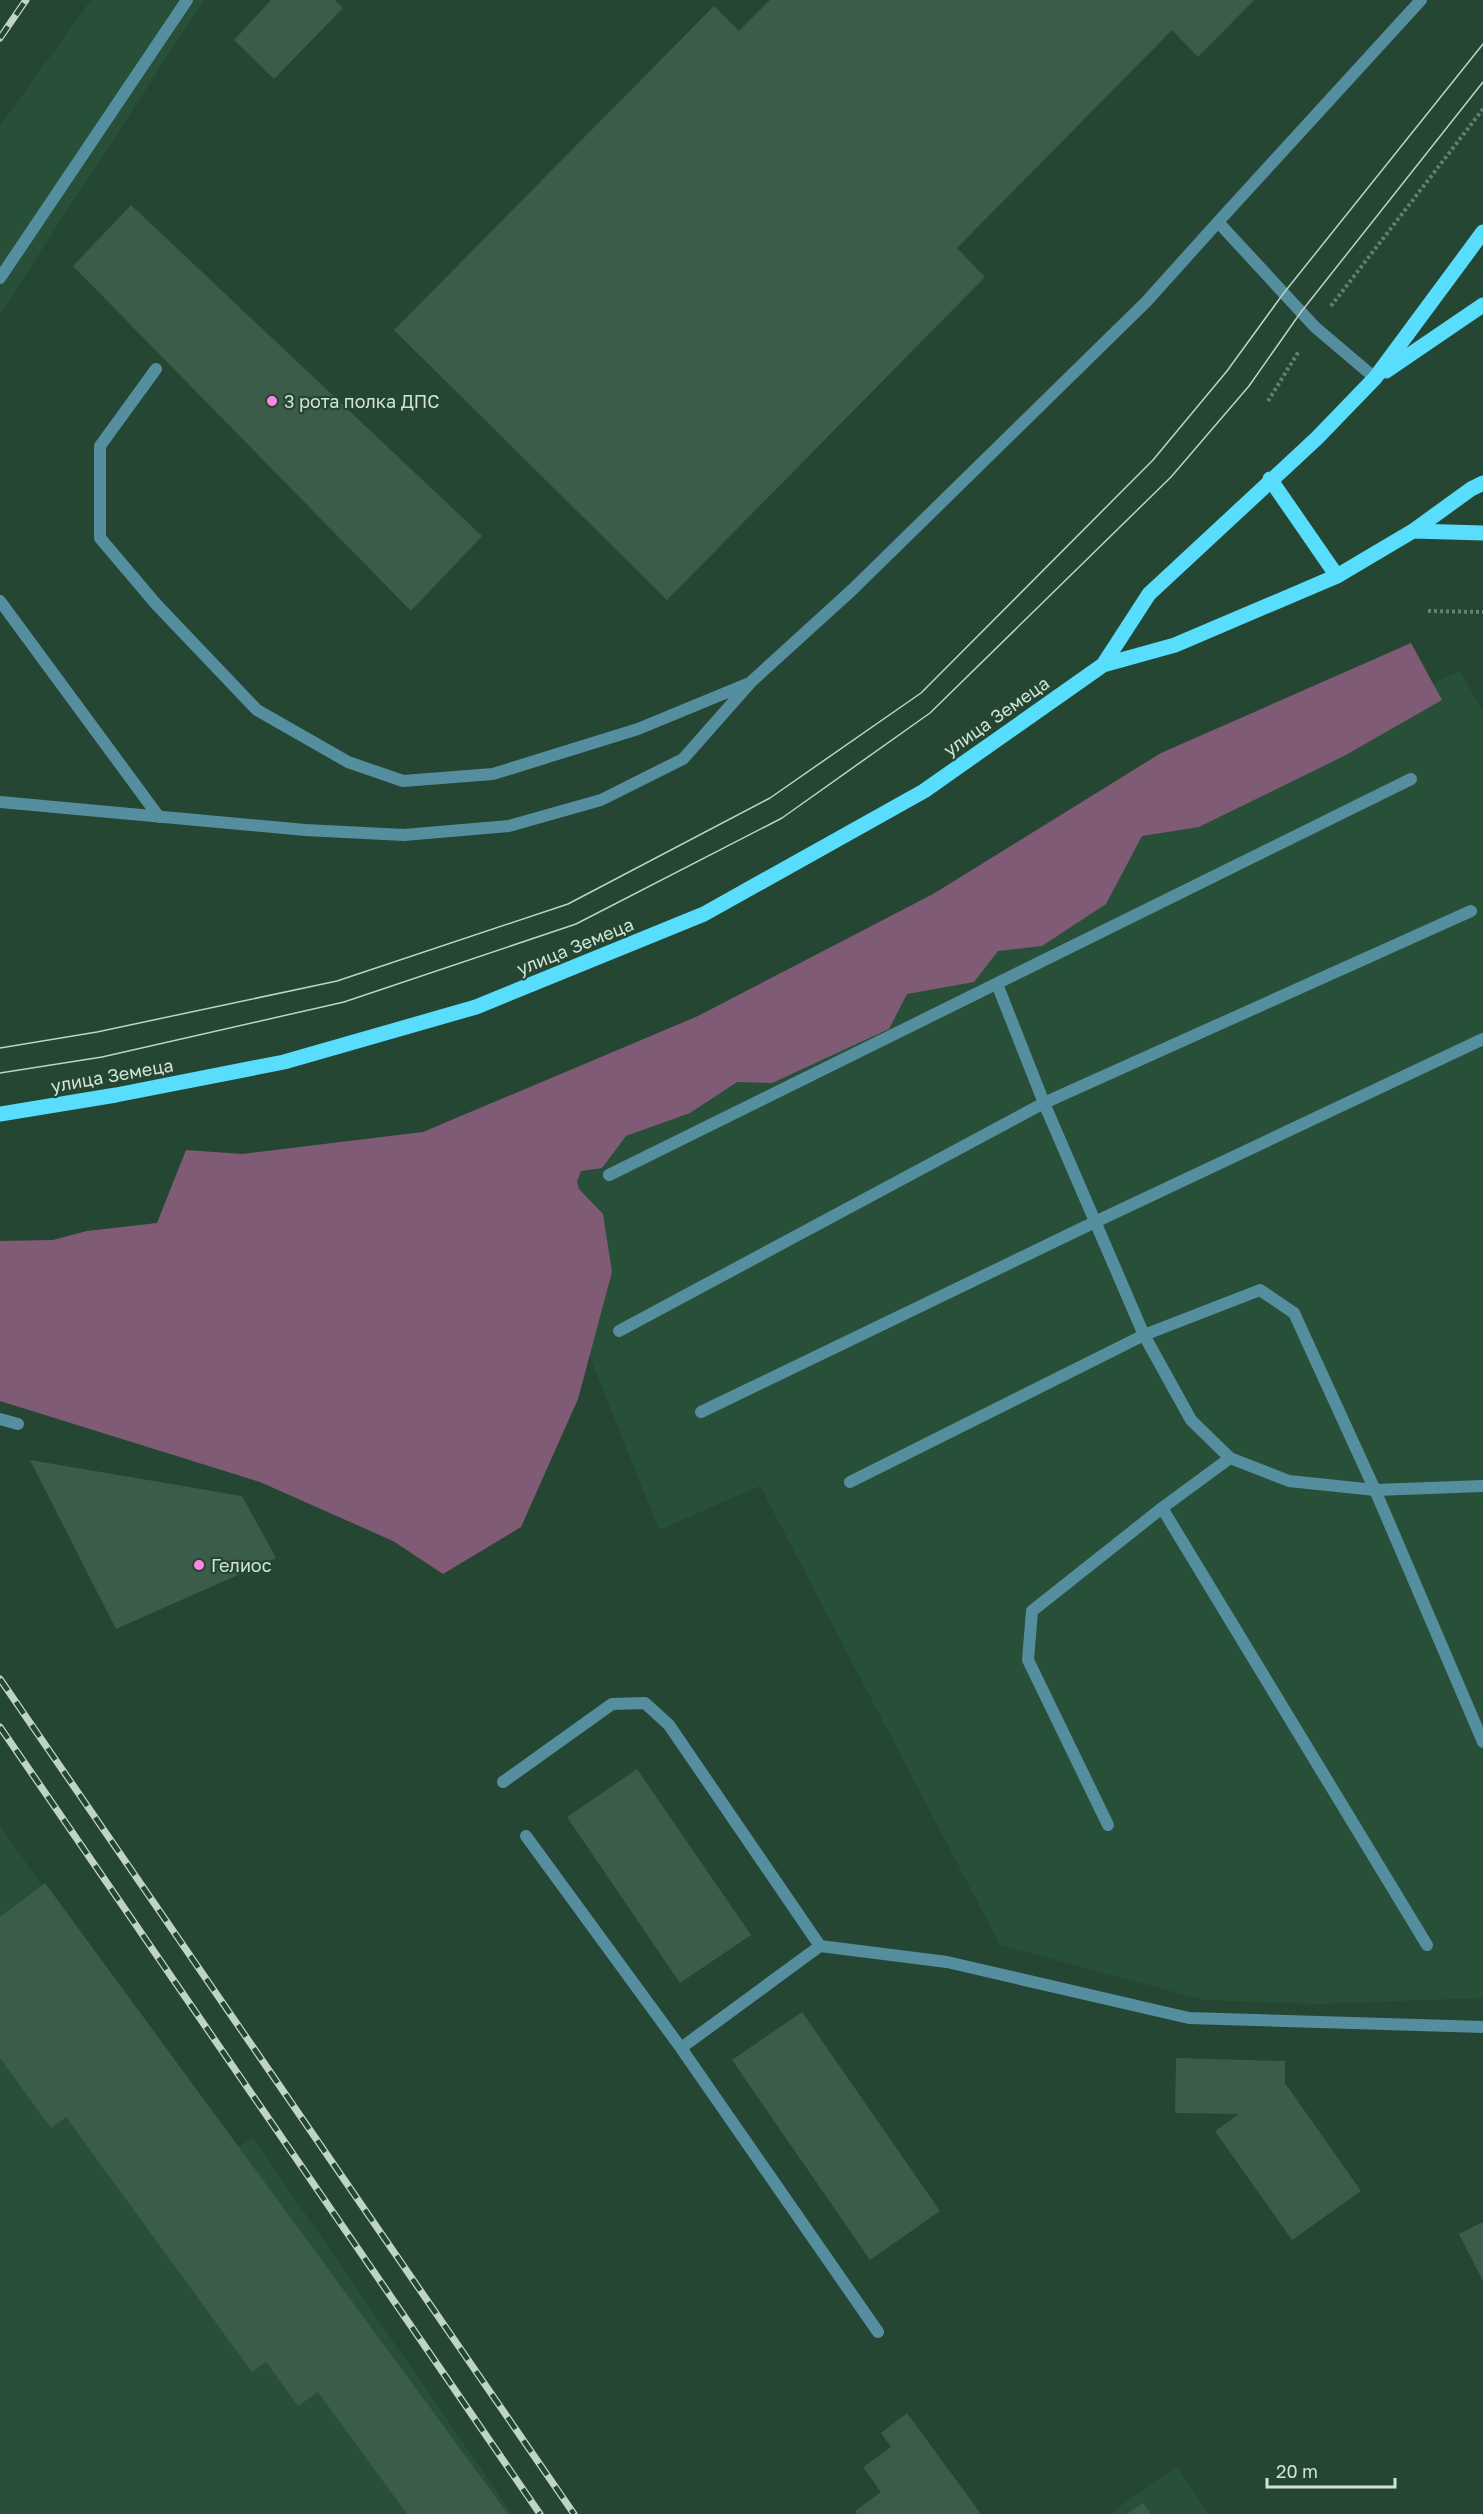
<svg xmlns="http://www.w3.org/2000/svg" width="1483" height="2514" font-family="'Golos Text',sans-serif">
<rect width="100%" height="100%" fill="#254633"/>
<path fill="#285039" d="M91,0H204L0,314V126Z
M1459,671L1483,710V1998L1318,2004L1204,2000L1000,1945L760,1486L659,1530L504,1140Z
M0,1826L231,2152L253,2138L512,2514H0Z
M1177,2467L1209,2514H1109Z"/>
<path fill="#7f5b75" d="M1411,643L1442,700L1344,756L1199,827L1142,836L1106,904L1042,946L998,951L974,982L907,994L889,1029L772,1083L737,1082L690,1113L626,1136L602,1168L581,1171L577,1181L579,1189L603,1214L612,1272L578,1399L521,1527L443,1574L393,1541L260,1482L0,1401V1241L53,1240L87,1231L157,1223L186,1150L242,1154L423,1132L698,1016L933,894L1161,753Z"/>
<path fill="#3b5c48" d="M271,0H335L343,8L274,79L234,40Z
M770,0H1254L1198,57L1172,30L957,248L985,277L667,600L394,330L714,6L739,31Z
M131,205L482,536L411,611L73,266Z
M30,1460L242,1496L276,1558L116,1629Z
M637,1769L751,1935L680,1983L567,1817Z
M45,1883L508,2514H407L318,2392L298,2406L266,2362L252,2372L66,2117L51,2128L0,2058V1917Z
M802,2012L940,2211L870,2260L732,2060Z
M1176,2058L1285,2061V2083L1361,2191L1292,2240L1215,2131L1239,2114L1175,2113Z
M1483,2222V2281L1459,2234Z
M907,2413L981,2514H857L855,2511L881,2492L863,2467L891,2447L881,2433Z
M1143,2503L1151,2514H1127Z"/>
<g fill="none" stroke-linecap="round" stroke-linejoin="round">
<path stroke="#658070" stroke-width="4" stroke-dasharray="3 3" stroke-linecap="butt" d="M1331,306L1483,109
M1268,401L1299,351
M1428,611L1483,612"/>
<path stroke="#558e9e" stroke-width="12" d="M1218,222L1421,0
M0,278L187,0
M156,369L100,446V538L156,604L257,710L348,762L403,781L493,774L638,729L747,684
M0,601L159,817
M0,802L305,830L404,835L509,826L601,800L683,759L751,682L852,590L1146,302L1218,222L1315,327L1375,378
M997,984L1044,1103L1144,1335L1191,1420L1230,1458L1289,1481L1375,1490L1483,1486
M609,1175L1411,779
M619,1331L1044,1103L1471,911
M701,1412L1095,1222L1483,1039
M0,1419L18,1424
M1230,1458L1162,1508L1427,1945
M850,1482L1144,1335L1260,1290L1294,1313L1375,1490L1483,1742
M503,1782L612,1704L645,1703L669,1725L820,1946
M1108,1825L1028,1660L1032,1611L1162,1508
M526,1836L681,2048
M878,2332L681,2048L820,1946L947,1962L1189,2018L1483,2027"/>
<path stroke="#59ddfd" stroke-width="15" d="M1386,371L1483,305
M1270,479L1337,576
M1413,531L1483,533
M1103,665L1149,594L1317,438L1375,378L1483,232
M0,1114L116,1095L284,1062L476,1007L704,914L924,791L1103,665L1175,645L1337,576L1413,531L1471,489L1483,483"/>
<path stroke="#bfd3c6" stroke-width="1.5" d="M0,1048L97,1032L337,981L568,904L770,798L921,693L1153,460L1227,371L1283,294L1483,44
M0,1073L102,1057L344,1002L576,924L782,818L930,713L1171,477L1249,386L1301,312L1483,82"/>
<g stroke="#bfd3c6" stroke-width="7">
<path id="rail" d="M0,38L26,0
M0,1679L574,2514
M0,1727L540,2514"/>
</g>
<use href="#rail" stroke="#254633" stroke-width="4.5" stroke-dasharray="14" stroke-linecap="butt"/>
</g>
<g fill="#fd86e1" stroke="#254633" stroke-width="2">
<circle cx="272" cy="401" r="6"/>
<circle cx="199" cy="1565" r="6"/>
</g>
<g text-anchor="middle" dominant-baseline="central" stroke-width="4.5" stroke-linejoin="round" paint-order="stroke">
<g font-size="18" fill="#d1e3d7" stroke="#254633" text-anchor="start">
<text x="284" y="401">3 рота полка ДПС</text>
<text x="211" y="1565">Гелиос</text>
</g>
<g font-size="18" fill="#d1e3d7" stroke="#254633">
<text transform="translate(996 716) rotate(-35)">улица Земеца</text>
<text transform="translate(575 946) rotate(-22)">улица Земеца</text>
<text transform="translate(112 1075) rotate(-10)">улица Земеца</text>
</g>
</g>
<path d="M1267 2478v9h128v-9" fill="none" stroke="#d1e3d7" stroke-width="3"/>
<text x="1276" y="2478" font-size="18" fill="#d1e3d7" stroke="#254633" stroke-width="4.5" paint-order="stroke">20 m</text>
</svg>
